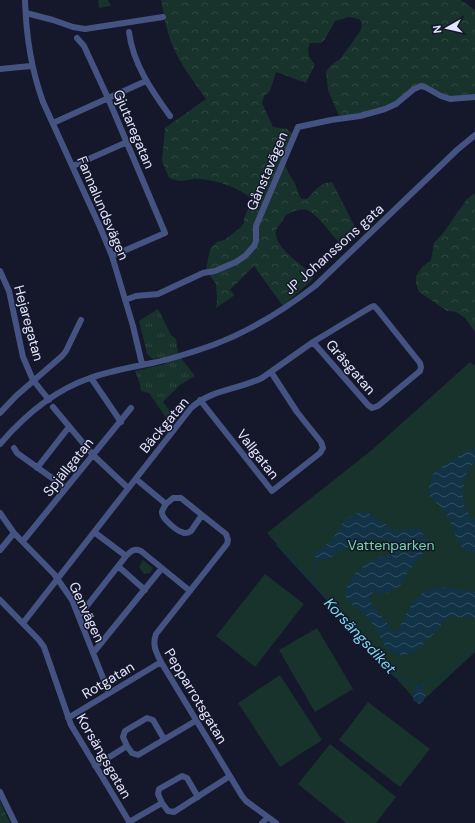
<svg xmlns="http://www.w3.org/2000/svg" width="475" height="823" font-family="'DM Sans',sans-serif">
<defs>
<pattern id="grass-tufts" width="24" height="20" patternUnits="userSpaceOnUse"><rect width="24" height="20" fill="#18332b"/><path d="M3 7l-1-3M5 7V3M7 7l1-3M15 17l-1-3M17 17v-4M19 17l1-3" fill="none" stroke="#2e4740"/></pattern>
<pattern id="forest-crowns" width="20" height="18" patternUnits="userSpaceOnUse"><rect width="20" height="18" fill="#18332b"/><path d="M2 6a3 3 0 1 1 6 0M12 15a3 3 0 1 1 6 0" fill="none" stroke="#2e4740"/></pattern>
<pattern id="water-waves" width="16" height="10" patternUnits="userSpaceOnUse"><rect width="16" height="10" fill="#123246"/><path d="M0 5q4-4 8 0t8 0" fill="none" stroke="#345062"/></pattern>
</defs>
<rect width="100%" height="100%" fill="#15172a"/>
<path fill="url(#grass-tufts)" d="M158,309L171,335L176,339L178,353L168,356L165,359L164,357L153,359L147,354L139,321Z
M181,358L195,376L180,385L163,402L176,419L171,425L149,393L141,391L140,384L135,371L165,364V362Z"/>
<path fill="url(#forest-crowns)" d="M161,0H461L475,10V95L472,94L450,97L421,84H417L395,102L360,114L339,116L328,90L326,72L330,66L341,58L361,30L362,23L359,19L349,17L335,21L325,39L321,43H310C307,52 308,57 315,64L306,83L276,72L270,91L264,96L262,103L273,127L287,129L293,134L282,158L290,176L295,183L299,195L302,199H307C315,191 321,182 332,182L355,227L357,235C352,241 346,242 339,242C330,234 320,217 309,211C301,208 296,210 288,214C284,216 284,219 281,223C279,226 276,228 276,231C273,247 302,265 312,274L313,279L283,306L254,266L230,290L235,295L216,308L217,300L216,284L206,270L210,249L217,242L224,240L240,228L244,223V218L248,209L253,202V200C239,187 218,181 201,179C194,178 188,181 182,181C178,181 173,179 169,178L162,161L165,128L206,99C195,83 182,67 174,49C167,34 164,16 161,0Z
M475,193V332L465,318L456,312L447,311L419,292L416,283V276L422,267L431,260L434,243L444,232L466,200Z
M0,801L10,823H0Z"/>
<path fill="#18332b" d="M98,0H108L111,6L99,8Z
M470,362L475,366V652L419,704L267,533L373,449Z
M143,560L153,568L150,573L144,574L139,567Z
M265,574L304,604L255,667L216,636Z
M317,628L353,689L315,712L279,650Z
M280,675L322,740L280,767L238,703Z
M368,702L430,749L400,787L339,740Z
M330,744L396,797L376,823H346L298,784Z"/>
<path fill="url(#water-waves)" d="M475,448V463L470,466L467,471L463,488V503L471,518H475V554L464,550L458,542L449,518L443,509L430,497L428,490L433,474L438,469L462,454Z
M360,512L368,513L395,530L419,528C435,549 420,554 409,571C405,576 402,585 396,589C392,591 386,594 381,594C377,594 376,592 372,593L370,596L371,603L393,631L398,630C404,619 410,603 420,595C436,582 457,588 475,592V618L451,617L446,619L438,629L419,649L411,654L401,655L391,652L386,648L375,627L367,616L351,604L345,595C350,569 370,560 393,553L395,548L392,542C376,535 355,543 341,551C332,556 328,561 318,560L314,555L316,552L332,540L345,519Z
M417,684H424L423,689L426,694L423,702L419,704L413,700L414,690Z"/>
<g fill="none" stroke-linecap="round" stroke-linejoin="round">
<path stroke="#123246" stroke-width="1.5" d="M277,545L331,604L393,675L404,681L419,685
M312,582L314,565L318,559
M423,684L445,676L475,646"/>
<path stroke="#455383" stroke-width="6" d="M25,0C26,35 31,69 43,102L100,227L112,256L133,326L142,364
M26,13L53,20L73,27L85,29L163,17
M129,32C133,64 152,91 170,116
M77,38L84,46L108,98L165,233L112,256
M0,69L31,66
M53,123L146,81
M73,166L127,142
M0,271L9,291L23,357L33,380L49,400
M125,300L136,296L158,294L203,273L215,271L236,262L245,256L254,246L256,241V226L298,127L331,120L360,116L385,109L396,104L414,89L421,86L425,87L441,96L450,99L475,97
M91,378L121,422
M200,400L272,491L320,453L323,448L321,442L297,412L271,372
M53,407L93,455L128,488
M0,413L16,396L62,356L66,351L81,320
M0,444C24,416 55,390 90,378C110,371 131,367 152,363C172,359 193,352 213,345C250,331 284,310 315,286L457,150L475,135
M14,448L17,453L66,488
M37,468L69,427
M136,479L166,504L173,498H181L202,515L191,531C188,533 185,534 182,532C177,531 161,518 162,512C162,510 165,506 166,504
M0,513L14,533L54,574L72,600L109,693
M202,515L226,534L228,540L227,544L156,634C152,645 156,652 161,662L242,796L246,801L276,823
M94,532L126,556C131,551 134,548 141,551L190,591
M23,541L131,408
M0,550L14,533
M119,567L145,590
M0,600L39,640L44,647L71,725L130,823
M79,616L126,556
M23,623L191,408C212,389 237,390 262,378L313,342L371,307L374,306L377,309L420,363L421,367L420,371L378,406L372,408L368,405L313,342
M93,653L162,568
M68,718L161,662
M127,746L132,753L138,755L197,720
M95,766L127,746L123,737L125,731L147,718L153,720L164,739
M0,792L15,823
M162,803L168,811L174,812L230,776
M129,822L162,803L158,794L159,789L182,776L187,778L198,797
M262,823L268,817"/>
</g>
<g text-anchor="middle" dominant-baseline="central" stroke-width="3" stroke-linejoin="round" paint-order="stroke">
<g font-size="14" fill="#e1e5fb" stroke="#15172a">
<text transform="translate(134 129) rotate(67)">Gjutaregatan</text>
<text transform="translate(267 171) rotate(-67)">Gånstavägen</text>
<text transform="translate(103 208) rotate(67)">Fannalundsvägen</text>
<text transform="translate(334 249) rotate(-42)">JP Johanssons gata</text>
<text transform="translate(29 323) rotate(75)">Hejaregatan</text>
<text transform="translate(351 367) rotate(49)">Gräsgatan</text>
<text transform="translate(164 425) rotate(-50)">Bäckgatan</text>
<text transform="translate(258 454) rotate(52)">Vallgatan</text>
<text transform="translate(68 467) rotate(-51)">Spjällgatan</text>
<text transform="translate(87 612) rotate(65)">Genvägen</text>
<text transform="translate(108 680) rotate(-31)">Rotgatan</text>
<text transform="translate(196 696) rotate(59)">Pepparrotsgatan</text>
<text transform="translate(104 756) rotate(60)">Korsängsgatan</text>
</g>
<g font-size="14" fill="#74d5a3" stroke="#15172a">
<text x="391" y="545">Vattenparken</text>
</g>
<g font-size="15" font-style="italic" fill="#7bd8ef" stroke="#15172a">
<text transform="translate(360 636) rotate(47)">Korsängsdiket</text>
</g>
</g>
<g transform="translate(447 28) rotate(262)" stroke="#15172a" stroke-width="3" paint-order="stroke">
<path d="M0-3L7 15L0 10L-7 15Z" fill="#e1e5fb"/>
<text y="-6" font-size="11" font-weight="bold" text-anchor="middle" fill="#e1e5fb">N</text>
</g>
</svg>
